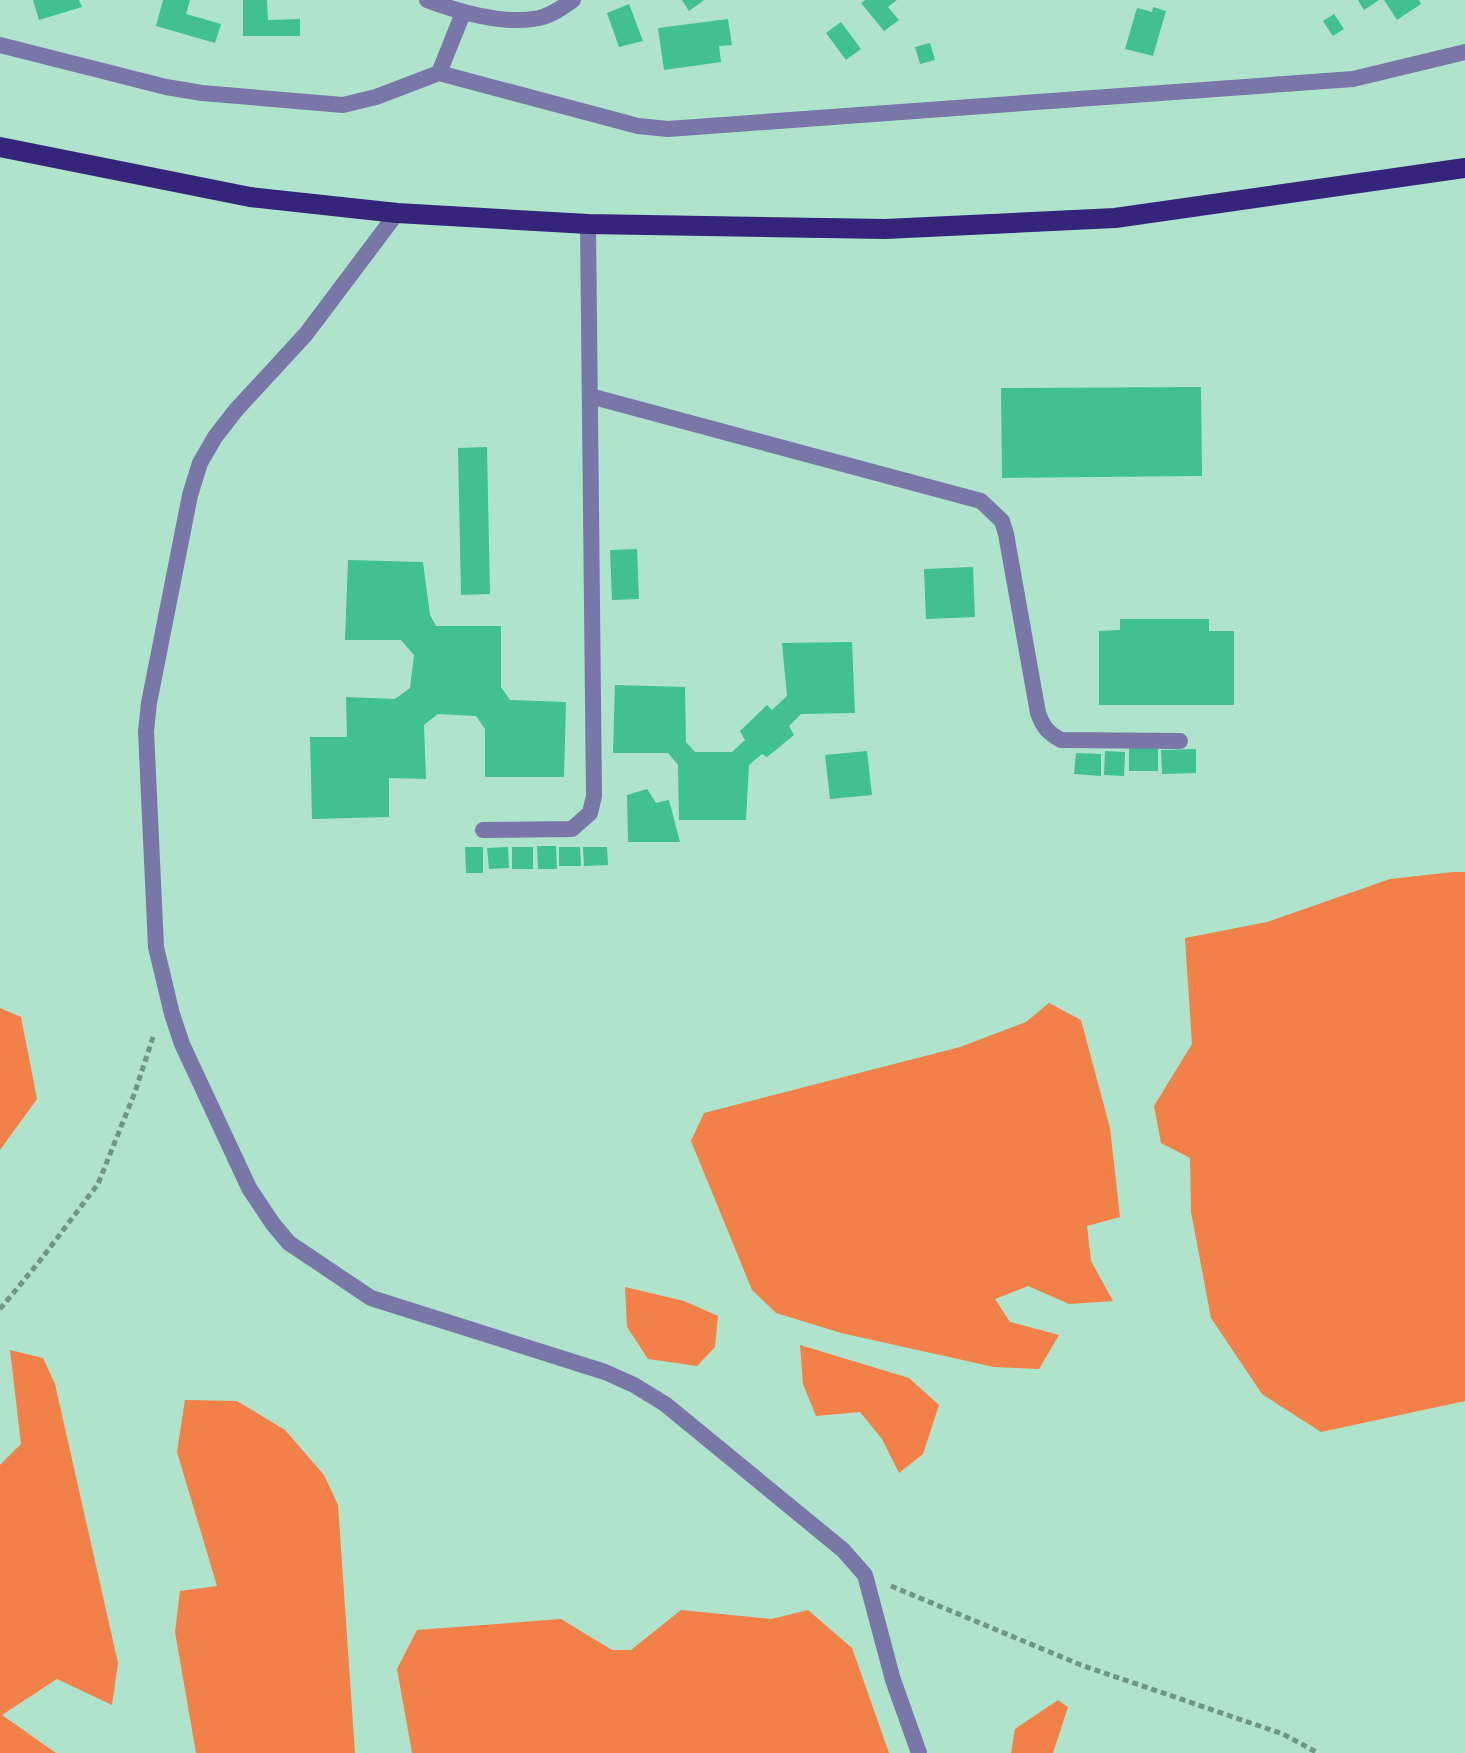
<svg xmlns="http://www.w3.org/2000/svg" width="1465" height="1753" font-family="Arial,sans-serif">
<rect width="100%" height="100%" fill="#afe3cb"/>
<path fill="#f28049" d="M1453,872H1465V1401L1321,1432L1262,1394L1211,1318L1191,1212L1190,1158L1161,1143L1154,1106L1192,1044L1185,938L1267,922L1390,879Z
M1049,1003L1081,1020L1110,1128L1120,1217L1087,1226L1091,1261L1113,1301L1069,1304L1028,1286L995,1299L1010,1322L1059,1335L1039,1369L994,1367L841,1333L776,1313L752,1290L691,1141L704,1113L960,1047L1026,1022Z
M0,1008L21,1017L37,1099L0,1150Z
M625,1287L684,1301L718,1316L715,1347L697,1366L648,1359L627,1327Z
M800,1345L909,1378L939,1405L923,1454L899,1473L882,1439L860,1412L816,1416L803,1384Z
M10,1350L43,1358L55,1384L118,1663L112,1705L57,1679L2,1715L56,1753H0V1465L21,1444Z
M185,1400L237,1401L285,1430L324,1475L338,1505L355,1753H196L175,1632L180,1591L217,1586L177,1452Z
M681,1610L771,1619L808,1610L852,1648L889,1753H412L397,1669L417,1630L561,1619L612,1650H631Z
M1058,1700L1068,1707L1053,1753H1011L1015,1729Z"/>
<path fill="#41c091" d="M33,0H79L82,7L39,20Z
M163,0H190L186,14L221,24L215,43L156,26Z
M243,0H267L268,20L300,19V36H243Z
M682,0H704L689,11Z
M865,0H897L888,7L899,20L884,31L861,3Z
M1358,0H1379L1364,10Z
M1384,0H1419L1421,4L1397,20Z
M629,4L643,41L619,47L607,13Z
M1153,7L1166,11L1153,56L1125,49L1137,8L1152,12Z
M1334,14L1344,29L1333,36L1323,21Z
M728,19L732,45L719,46L721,62L664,70L658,28Z
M841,22L861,49L846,60L826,33Z
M930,43L935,60L920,64L915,47Z
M1201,387L1202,476L1002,478L1001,388Z
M487,447L490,594L461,595L458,448Z
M637,549L639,599L612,600L610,550Z
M348,560L423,562L430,615L436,626H501V687L510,700L566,702L564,777H485V729L476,716L438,714L424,725L426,779L389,778V817L312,819L310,737H347L346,697L395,699L410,688L414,655L401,640H345Z
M973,567L975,617L926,619L924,569Z
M1120,619H1209V631H1234V705H1099V631L1120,630Z
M852,642L855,713L801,714L789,726L794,735L767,757L762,754L749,765L746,820H679L678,765L668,753H613L615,685L685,687L686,742L695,752H732L745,740L740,731L767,705L772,710L787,696L782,643Z
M1129,748H1158V771H1129Z
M1196,749V773L1162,774L1161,750Z
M867,751L872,795L830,799L825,755Z
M1105,751L1125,752L1124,776L1104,775Z
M1076,753L1101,754V776L1074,774Z
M647,789L656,803L669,800L680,842H628L627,795Z
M537,846H556L557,869H538Z
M465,847H483V873H466Z
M508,847L509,868L489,869L487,848Z
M512,847H533V869H512Z
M559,847H580L581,866H559Z
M583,847H607L608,865L584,866Z"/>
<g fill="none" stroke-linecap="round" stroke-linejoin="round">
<path stroke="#6f9584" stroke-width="5" stroke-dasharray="6 4" stroke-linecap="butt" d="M0,1309L39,1262L98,1184L135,1092L154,1034
M891,1586L1081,1665L1283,1734L1318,1753"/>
<path stroke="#7877a8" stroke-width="16" d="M397,213L306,334L236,410L215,437L200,463L190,495L149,703L146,731L156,947L172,1014L182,1044L249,1188L273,1224L289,1243L371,1298L605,1372L634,1385L665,1404L843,1550L865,1575L893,1680L919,1753"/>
<path stroke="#7877a8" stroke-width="16" d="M427,0C459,12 505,25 539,18C552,15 563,7 573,0
M0,45L166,87L202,93L343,105L376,97L439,73L463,13
M439,73L638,126L668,129L1353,79L1465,52
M590,396L981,501L1002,521L1006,534L1038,713C1043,727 1048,733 1061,740L1180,741
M483,830L572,829L590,813L594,796L588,224"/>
<path stroke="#34247a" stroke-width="20" d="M0,147L250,197L397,213L588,224L885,229L1115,218L1465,168"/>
</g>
</svg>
